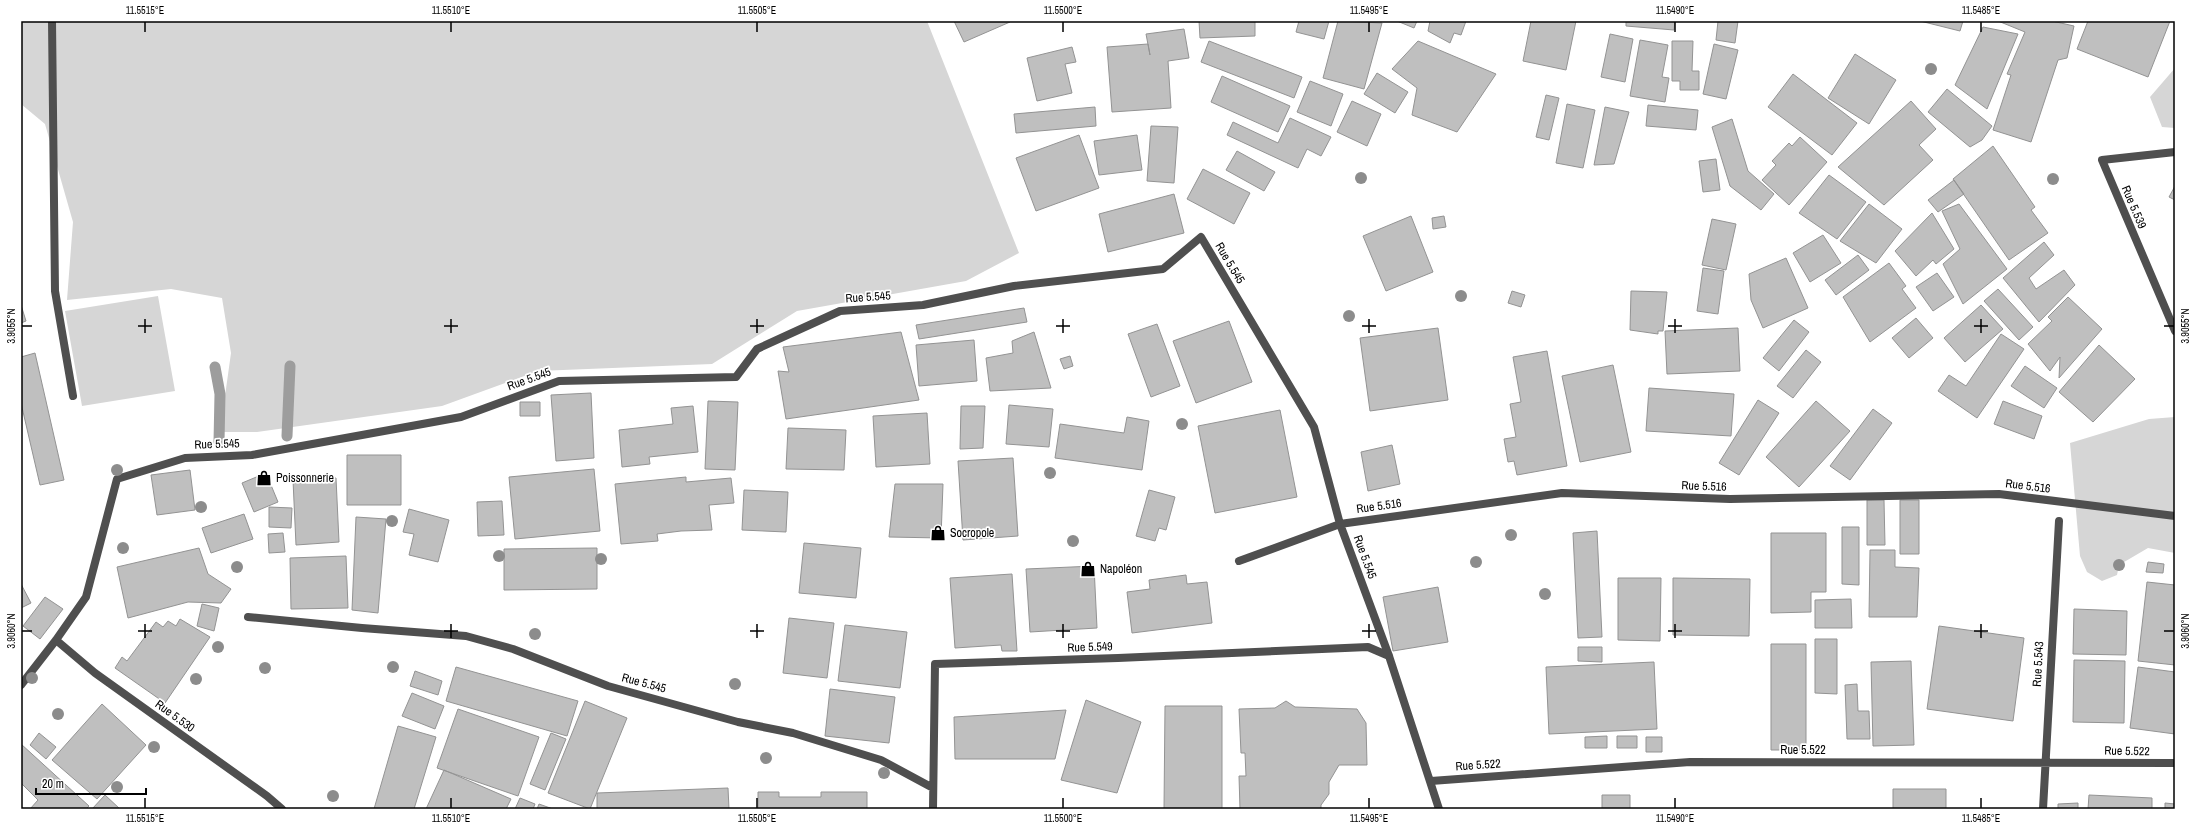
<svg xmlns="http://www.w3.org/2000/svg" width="2196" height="830" font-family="'Archivo Narrow',sans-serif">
<rect width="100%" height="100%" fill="#fff"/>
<path fill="#d6d6d6" d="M21,21H927L1019,253L966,281L797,311L712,364L538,371L442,406L257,432H220L231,353L222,298L171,289L67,300L73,222L45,124L21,104Z
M2175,68V128L2162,127L2150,97Z
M158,296L175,391L82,406L65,311Z
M2175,417V553L2148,548L2119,565L2117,575L2102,581L2087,572L2080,556L2070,443L2149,419Z"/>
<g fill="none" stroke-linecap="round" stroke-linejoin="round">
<path stroke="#9d9d9d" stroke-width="11" d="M215,367L220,394L219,442
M287,436L290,366"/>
</g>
<path fill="#bfbfbf" stroke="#939393" d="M954,21H1010V22L964,42Z
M1199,21H1255V36L1200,38Z
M1299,21H1329L1324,39L1296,32Z
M1338,21L1382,23L1364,89L1323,78Z
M1397,21H1417L1414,28Z
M1430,21H1466L1461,35L1454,33L1450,43L1428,31Z
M1531,21H1576L1566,70L1523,61Z
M1626,21H1675L1674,30L1626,26Z
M1718,21H1738L1735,43L1716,40Z
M1920,21H1963L1960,31Z
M1998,21H2052L2074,26L2067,58L2058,60L2031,142L1993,130L2011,75L2007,74L2025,32Z
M2088,21H2170L2148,77L2077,49Z
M1983,27L2018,34L1987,109L1955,85Z
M1184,29L1189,58L1168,61L1171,108L1112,112L1107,47L1148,44L1150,55L1146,34Z
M1610,34L1633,39L1625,82L1601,77Z
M1640,40L1668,45L1662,77L1669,78L1665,102L1630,96Z
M1209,41L1302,77L1294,98L1201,62Z
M1418,41L1496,74L1457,132L1412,115L1417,88L1392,69Z
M1672,41H1693L1692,71H1699V90H1680V81H1672Z
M1714,44L1738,50L1726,99L1703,94Z
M1072,47L1076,62L1065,64L1072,93L1037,101L1027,58Z
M1855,54L1896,80L1869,124L1828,98Z
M1377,73L1408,92L1395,113L1364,94Z
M1793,74L1857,123L1832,155L1768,107Z
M1222,76L1290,106L1278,132L1211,102Z
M1310,81L1343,94L1331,126L1297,112Z
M1947,89L1992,126L1982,140L1970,147L1928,112Z
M1546,95L1559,98L1549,140L1536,137Z
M1352,101L1381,114L1367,146L1337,132Z
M1911,101L1936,129L1919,145L1933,160L1884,205L1838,167Z
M1567,104L1595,110L1583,168L1556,163Z
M1648,105L1698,110L1696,130L1646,126Z
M1095,107L1096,126L1016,133L1014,114Z
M1605,107L1629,112L1614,164L1594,165Z
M1290,118L1331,137L1321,156L1307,149L1298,168L1227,135L1233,122L1278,143Z
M1732,119L1748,171L1774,194L1761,210L1730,186L1712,127Z
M1151,126L1178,127L1174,183L1147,181Z
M1079,135L1099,188L1036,211L1016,158Z
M1137,135L1142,170L1099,175L1094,141Z
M1800,137L1827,162L1789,205L1762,180L1776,165L1772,161L1789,143L1792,146Z
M1993,146L2035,207L2031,210L2048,233L2009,260L1953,179Z
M1237,151L1275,172L1264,191L1226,170Z
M1716,159L1720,190L1703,192L1699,161Z
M1203,169L1250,193L1234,224L1187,199Z
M1829,175L1866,202L1837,239L1799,213Z
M1954,180L1964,194L1938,212L1928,200Z
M2175,186V200L2169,197Z
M1174,194L1184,233L1108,252L1099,214Z
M1869,204L1902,229L1876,263L1840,241Z
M1959,204L2007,269L1963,304L1943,264L1960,249L1942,211Z
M1932,213L1954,249L1936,264L1933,260L1916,276L1895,251Z
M1411,216L1433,272L1386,291L1363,236Z
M1444,216L1446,227L1433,229L1432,218Z
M1712,219L1736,224L1726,270L1702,265Z
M1823,235L1841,263L1810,282L1793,253Z
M2044,242L2054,255L2029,278L2036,289L2064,270L2075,285L2039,322L2003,278Z
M1858,255L1869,270L1836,295L1825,280Z
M1786,258L1808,308L1763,328L1751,300L1749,274Z
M1889,263L1906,286L1902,289L1916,308L1870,342L1843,297Z
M1703,268L1724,271L1718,314L1697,311Z
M1937,273L1954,297L1933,311L1916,287Z
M1998,289L2033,327L2019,340L1984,301Z
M1512,291L1525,295L1521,307L1508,303Z
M1631,291L1667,292L1663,331H1658V334L1630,330Z
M2068,297L2102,329L2059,378L2060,357L2050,371L2028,344L2052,321L2048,317Z
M21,305L26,321L21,323Z
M1981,305L2003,329L1965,362L1944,338Z
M1024,308L1027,322L919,339L916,325Z
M1916,318L1933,338L1909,358L1892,338Z
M1794,320L1809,332L1779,371L1763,358Z
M1229,321L1252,382L1196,403L1173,341Z
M1157,324L1180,386L1151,397L1128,334Z
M1438,328L1448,400L1370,411L1360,338Z
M1738,328L1740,371L1667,374L1665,331Z
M901,332L919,400L786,419L778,371L789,372L783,347Z
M1034,332L1051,388L990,391L986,358L1013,353L1012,341Z
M2001,334L2024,349L1977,418L1938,391L1949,375L1966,386Z
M974,340L977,381L919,386L916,345Z
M2099,345L2135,379L2093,422L2059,392Z
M1806,350L1821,362L1793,398L1777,386Z
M1547,351L1567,466L1517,475L1514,461L1508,462L1504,439L1516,437L1510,404L1521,402L1513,357Z
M35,353L64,480L40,485L21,403V357Z
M1070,356L1073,366L1064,369L1060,359Z
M1613,365L1631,452L1580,462L1562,376Z
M2025,366L2057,388L2044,408L2011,386Z
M1649,388L1734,394L1731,436L1646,431Z
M591,393L594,458L556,461L551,395Z
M1758,400L1779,413L1739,475L1719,463Z
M708,401L738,402L735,470L705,469Z
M1816,401L1850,431L1799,487L1766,457Z
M2003,401L2042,416L2034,439L1994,424Z
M520,402H540V416H520Z
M1009,405L1053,409L1049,447L1006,444Z
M693,406L698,452L649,457L650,464L622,467L619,430L673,424L671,408Z
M961,406H985L983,448L960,449Z
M1873,409L1892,423L1850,480L1830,466Z
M1280,410L1297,497L1215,513L1198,426Z
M927,413L930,464L876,467L873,416Z
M1127,417L1149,421L1142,470L1055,458L1060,424L1124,433Z
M788,428L846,430L844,470L786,469Z
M1392,445L1400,484L1368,491L1361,452Z
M347,455H401V505H347Z
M1013,458L1018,536L963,540L958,461Z
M594,469L600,531L515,539L509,477Z
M190,470L195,510L157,515L151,475Z
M266,473L278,502L254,512L242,483Z
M686,477V482L731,478L734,503L709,505L712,530L681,531L657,534L658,541L621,544L615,484Z
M336,478L339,542L296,545L293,480Z
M895,484H943L941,538L889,537Z
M744,490L788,492L786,532L742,530Z
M1149,490L1175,497L1166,530L1159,528L1155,541L1136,536Z
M1867,500H1884L1885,545H1867Z
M1900,500H1919V554H1900Z
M502,501L504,535L478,536L477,502Z
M269,507L292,508L291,528L269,527Z
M409,509L449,520L438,562L409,555L414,534L403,532Z
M244,514L253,539L211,553L202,528Z
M356,517L386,519L378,613L352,610Z
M1842,527H1859V585L1842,584Z
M1597,531L1602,637L1578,638L1573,533Z
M283,533L285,552L269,553L268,534Z
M1771,533H1826V592H1811V612L1771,613Z
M804,543L861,548L856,598L799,593Z
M199,548L208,574L231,589L221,603L188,602L128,618L117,567Z
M597,548V589L504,590V549Z
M1870,550H1895V567L1919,568L1917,617H1869Z
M346,556L348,608L291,609L290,558Z
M2148,562L2164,564L2163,573L2146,572Z
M1094,566L1097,628L1030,632L1026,569Z
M1012,574L1017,651H1002L1001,645L955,648L950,578Z
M1186,575L1187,584L1207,582L1212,623L1132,633L1127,592L1150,589L1149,580Z
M1618,578H1661L1660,641L1618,640Z
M1673,578L1750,579L1749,636L1673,635Z
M2147,582L2175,585V665L2138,661Z
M21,584L31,603L21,608Z
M1438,587L1448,642L1393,651L1383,597Z
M45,597L63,609L40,639L23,626Z
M1851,599L1852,628H1815V600Z
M202,604L219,608L214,631L197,626Z
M2074,609L2127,611L2126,655L2073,654Z
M789,618L834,623L827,678L783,673Z
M180,619L210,637L165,703L115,668L122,657L127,661L156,622L163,627L168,621L176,626Z
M845,625L907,632L900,688L838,681Z
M1939,626L2024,638L2013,721L1927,709Z
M1815,639H1837V694L1815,693Z
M1771,644H1806V750H1771Z
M1578,647H1602V662L1578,661Z
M2074,660L2125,661L2124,723L2073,722Z
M1911,661L1914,745L1873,746L1871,662Z
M1654,662L1657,729L1549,734L1546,667Z
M456,667L578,701L567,736L446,701Z
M2138,667L2175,672V734L2130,728Z
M415,671L442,681L438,695L410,686Z
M1857,684L1858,711H1869L1870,739H1847L1845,685Z
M830,689L895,697L889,743L825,736Z
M412,693L444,706L435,729L402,716Z
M1086,700L1141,722L1117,793L1061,780Z
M585,701L627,718L590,809L548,793Z
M1286,701L1295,707L1357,709L1366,723L1367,765H1339L1329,782V794L1321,805V809H1240L1239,776H1246L1245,753H1241L1239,709L1275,708Z
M102,704L146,745L97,799L52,760Z
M1165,706H1222V809H1164Z
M458,709L539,737L518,796L437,768Z
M1066,710L1055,759H955L954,717Z
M398,726L436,737L414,809H374Z
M39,733L56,747L46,759L30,745Z
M551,733L566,739L545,790L530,784Z
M1607,736V748H1585V737Z
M1617,736H1637V748H1617Z
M1646,737H1662V752H1646Z
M21,744L89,806L86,809H30L38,800L21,783Z
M444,770L511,799L506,809H426Z
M728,788L729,809H597V793Z
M1893,789H1946V809H1893Z
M758,792H779V797H821V792H867V809H758Z
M105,795L120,809H92Z
M1602,795H1630V809H1602Z
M2089,795L2152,798V809H2088Z
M520,798L535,804L533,809H515Z
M2078,803V809H2058V804Z
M2165,803L2175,804V809H2165Z
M539,804L553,809H537Z"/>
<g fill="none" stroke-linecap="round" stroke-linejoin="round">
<path stroke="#4f4f4f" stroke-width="8" d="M52,21L55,291L73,396
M2175,152L2102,160L2175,331
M1239,561L1340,524L1562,493L1730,499L1999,494L2175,516
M248,617L362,628L466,636L513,649L608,686L738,722L793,733L881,760L933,788
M56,640L95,673L267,796L282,809
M21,685L56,640L86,597L117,479L185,458L252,455L461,417L559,381L736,377L757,349L840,311L923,305L1014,286L1163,269L1201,237L1314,427L1340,524L1389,656L1439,809
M1431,781L1690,762L2175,763
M933,809L935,664L1118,658L1368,647L1389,656
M2043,809L2059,521"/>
</g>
<g fill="#8c8c8c">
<circle cx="1931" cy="69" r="6"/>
<circle cx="1361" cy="178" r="6"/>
<circle cx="2053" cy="179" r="6"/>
<circle cx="1461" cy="296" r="6"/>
<circle cx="1349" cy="316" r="6"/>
<circle cx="1182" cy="424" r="6"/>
<circle cx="117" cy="470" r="6"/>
<circle cx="1050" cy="473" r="6"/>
<circle cx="201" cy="507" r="6"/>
<circle cx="392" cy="521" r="6"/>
<circle cx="1511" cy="535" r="6"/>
<circle cx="1073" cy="541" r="6"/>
<circle cx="123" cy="548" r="6"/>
<circle cx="499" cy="556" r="6"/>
<circle cx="601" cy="559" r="6"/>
<circle cx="1476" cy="562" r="6"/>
<circle cx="2119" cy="565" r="6"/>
<circle cx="237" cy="567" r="6"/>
<circle cx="1545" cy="594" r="6"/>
<circle cx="535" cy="634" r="6"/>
<circle cx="218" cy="647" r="6"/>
<circle cx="393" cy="667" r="6"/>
<circle cx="265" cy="668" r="6"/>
<circle cx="32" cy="678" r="6"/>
<circle cx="196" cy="679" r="6"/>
<circle cx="735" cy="684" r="6"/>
<circle cx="58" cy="714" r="6"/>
<circle cx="154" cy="747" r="6"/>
<circle cx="766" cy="758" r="6"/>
<circle cx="884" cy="773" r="6"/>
<circle cx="117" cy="787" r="6"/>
<circle cx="333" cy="796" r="6"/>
</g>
<path fill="none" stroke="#000" stroke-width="1.5" d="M145,22V32M451,22V32M757,22V32M1063,22V32M1369,22V32M1675,22V32M1981,22V32M145,319V333M451,319V333M757,319V333M1063,319V333M1369,319V333M1675,319V333M1981,319V333M22,326H32M138,326H152M444,326H458M750,326H764M1056,326H1070M1362,326H1376M1668,326H1682M1974,326H1988M2164,326H2174M145,624V638M451,624V638M757,624V638M1063,624V638M1369,624V638M1675,624V638M1981,624V638M22,631H32M138,631H152M444,631H458M750,631H764M1056,631H1070M1362,631H1376M1668,631H1682M1974,631H1988M2164,631H2174M145,798V808M451,798V808M757,798V808M1063,798V808M1369,798V808M1675,798V808M1981,798V808"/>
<defs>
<g id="shop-bare" transform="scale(1.2)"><path d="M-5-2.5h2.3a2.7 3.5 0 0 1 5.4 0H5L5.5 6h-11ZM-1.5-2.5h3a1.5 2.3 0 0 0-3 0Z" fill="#000" stroke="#fff" stroke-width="2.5" paint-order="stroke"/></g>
</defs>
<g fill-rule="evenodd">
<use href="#shop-bare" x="264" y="478"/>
<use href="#shop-bare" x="938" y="533"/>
<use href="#shop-bare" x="1088" y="569"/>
</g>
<g text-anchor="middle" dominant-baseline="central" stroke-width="3.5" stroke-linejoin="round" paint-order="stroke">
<g font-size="12" fill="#000" stroke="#fff">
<text transform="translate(2134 207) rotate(67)">Rue 5.539</text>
<text transform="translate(1230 263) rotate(59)">Rue 5.545</text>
<text transform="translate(868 297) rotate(-4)">Rue 5.545</text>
<text transform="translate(529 379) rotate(-20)">Rue 5.545</text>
<text transform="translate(217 444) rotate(-2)">Rue 5.545</text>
<text transform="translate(1704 486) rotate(2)">Rue 5.516</text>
<text transform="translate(2028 486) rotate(7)">Rue 5.516</text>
<text transform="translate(1379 506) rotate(-8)">Rue 5.516</text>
<text transform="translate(1365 557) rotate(70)">Rue 5.545</text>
<text transform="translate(1090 647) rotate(-2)">Rue 5.549</text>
<text transform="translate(2038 664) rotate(-87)">Rue 5.543</text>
<text transform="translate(644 683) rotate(15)">Rue 5.545</text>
<text transform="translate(175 716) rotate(36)">Rue 5.530</text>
<text x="1803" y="750">Rue 5.522</text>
<text transform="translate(2127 751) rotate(1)">Rue 5.522</text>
<text transform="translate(1478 765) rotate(-4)">Rue 5.522</text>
</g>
<g font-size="12" fill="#000" stroke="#fff" text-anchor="start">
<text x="276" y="478">Poissonnerie</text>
<text x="950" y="533">Socropole</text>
<text x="1100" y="569">Napoléon</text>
</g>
</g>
<rect width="2196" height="830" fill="none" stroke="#ffffff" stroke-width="44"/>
<path d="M36 788v6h110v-6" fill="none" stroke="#000000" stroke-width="2"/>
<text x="42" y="788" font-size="12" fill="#000000" stroke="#ffffff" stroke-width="3" paint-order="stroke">20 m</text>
<rect x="22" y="22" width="2152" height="786" fill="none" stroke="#000" stroke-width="1.5"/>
<g font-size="10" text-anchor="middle" fill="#000">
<text x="145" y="14">11.5515°E</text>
<text x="451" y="14">11.5510°E</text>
<text x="757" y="14">11.5505°E</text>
<text x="1063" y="14">11.5500°E</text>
<text x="1369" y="14">11.5495°E</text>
<text x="1675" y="14">11.5490°E</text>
<text x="1981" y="14">11.5485°E</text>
<text transform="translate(2185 326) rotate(-90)" y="4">3.9055°N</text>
<text transform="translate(11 326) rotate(-90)" y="4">3.9055°N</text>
<text transform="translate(2185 631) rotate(-90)" y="4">3.9060°N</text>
<text transform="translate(11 631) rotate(-90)" y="4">3.9060°N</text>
<text x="145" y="822">11.5515°E</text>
<text x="451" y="822">11.5510°E</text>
<text x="757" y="822">11.5505°E</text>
<text x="1063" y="822">11.5500°E</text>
<text x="1369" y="822">11.5495°E</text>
<text x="1675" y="822">11.5490°E</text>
<text x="1981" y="822">11.5485°E</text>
</g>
</svg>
